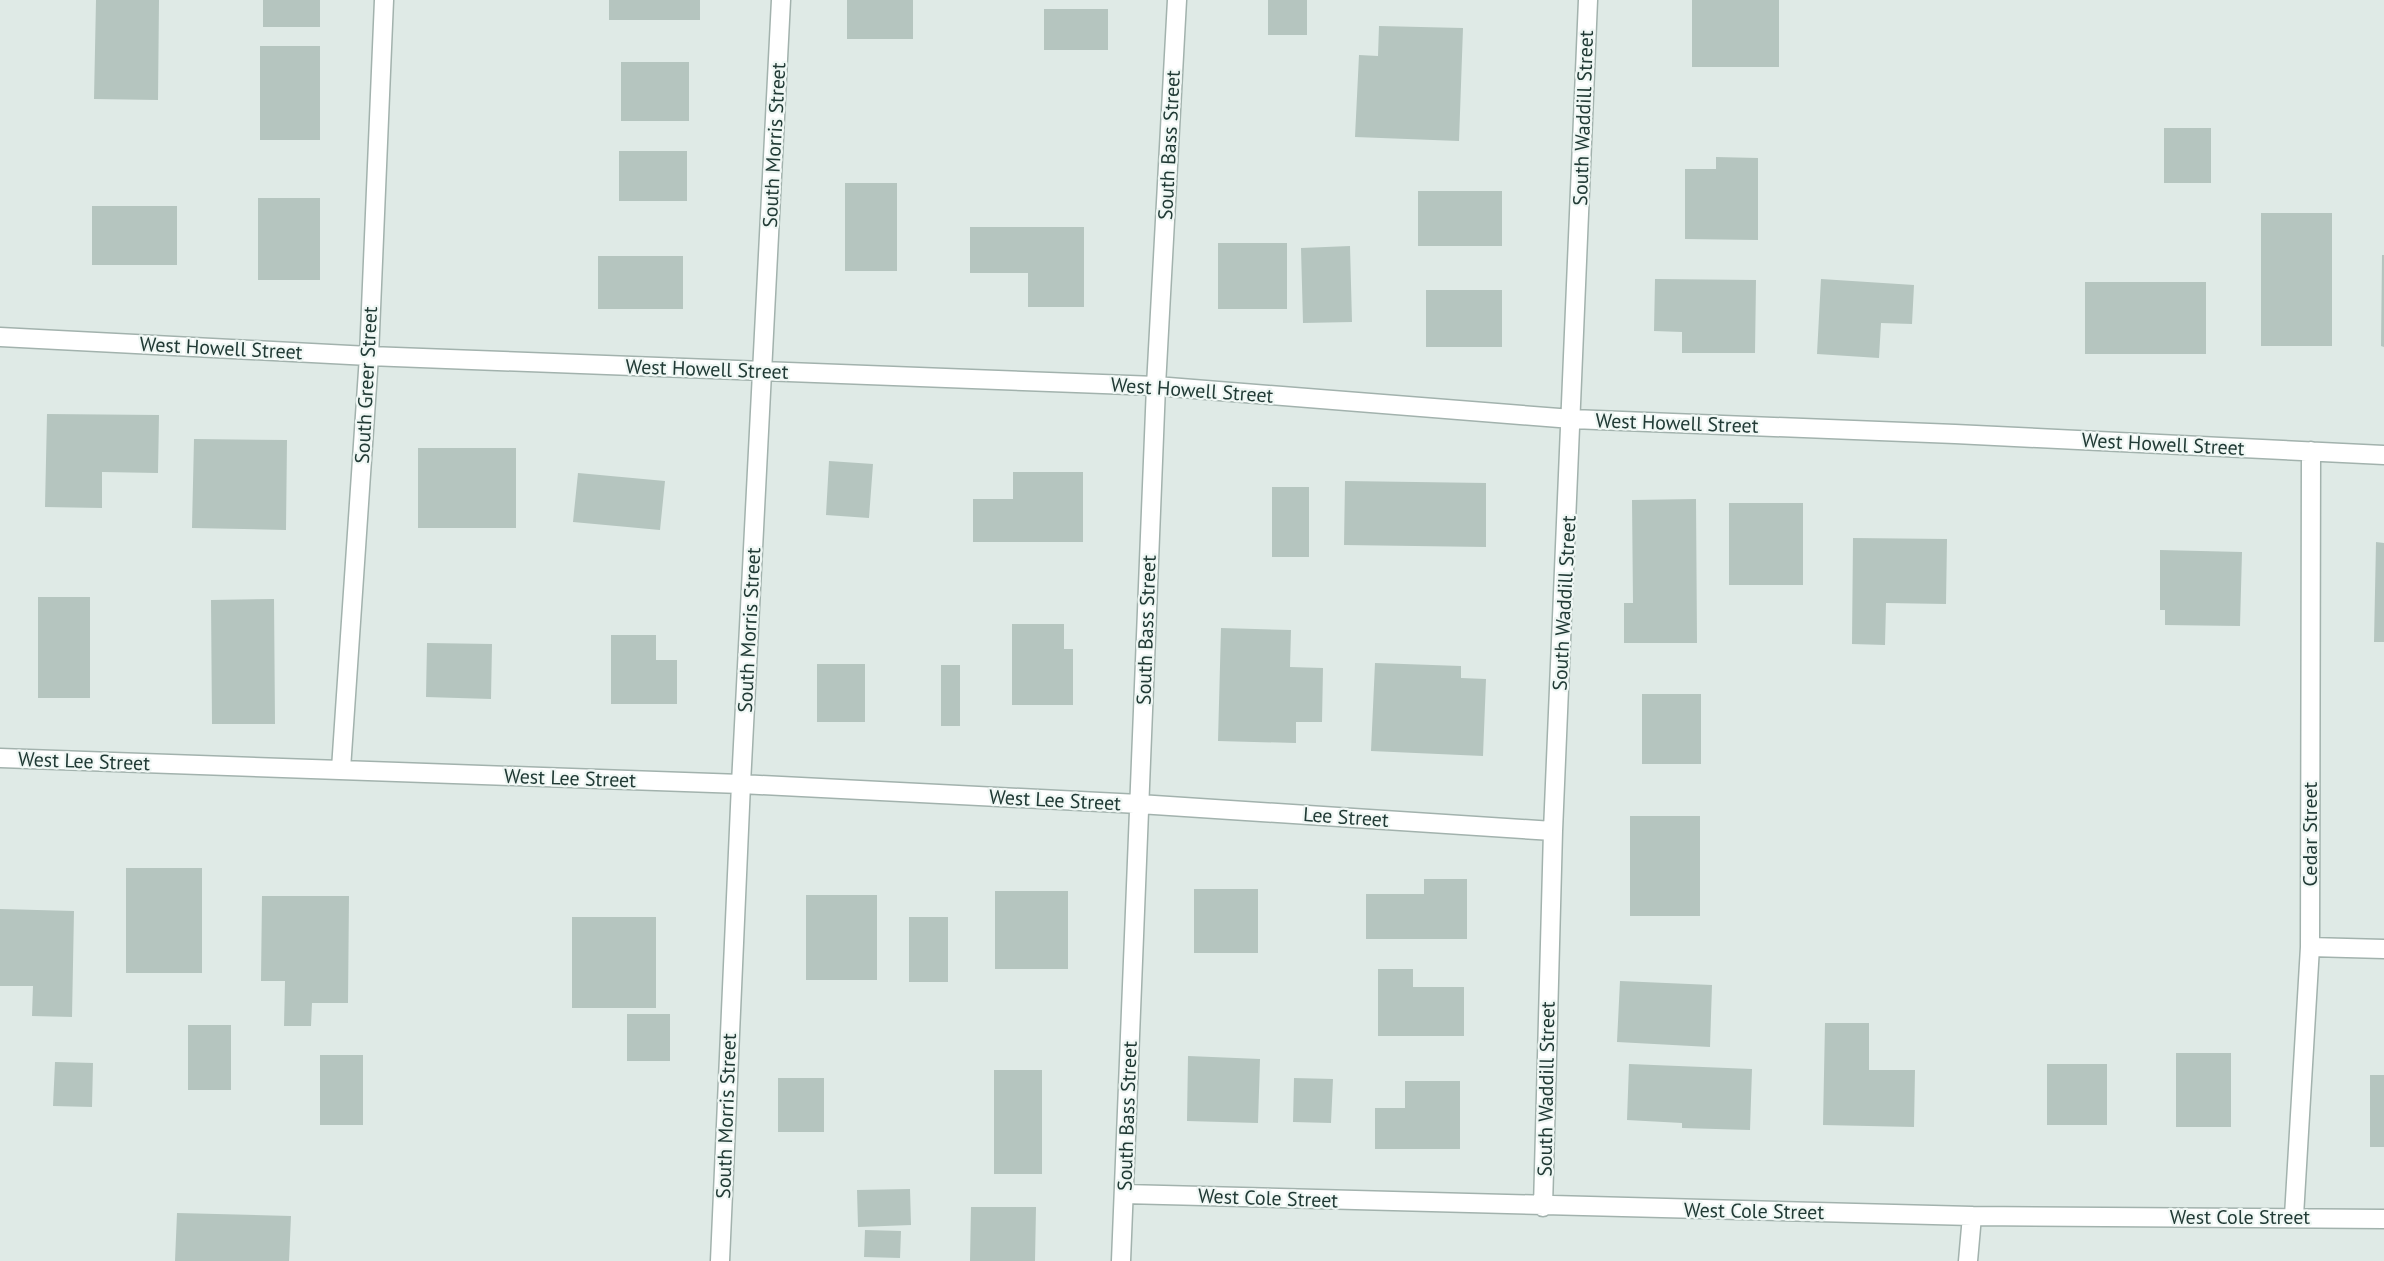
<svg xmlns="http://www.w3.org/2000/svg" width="2384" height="1261" font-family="'PT Sans',sans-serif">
<rect width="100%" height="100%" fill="#dfeae6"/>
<path fill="#b5c5bf" d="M96,0H159L158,100L94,99Z
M263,0H320V27H263Z
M609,0H700V20H609Z
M847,0H913V39H847Z
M1268,0H1307V35H1268Z
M1692,0H1779V67H1692Z
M1044,9H1108V50H1044Z
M1379,26L1463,28L1459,141L1355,137L1359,55L1378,56Z
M260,46H320V140H260Z
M621,62H689V121H621Z
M2164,128H2211V183H2164Z
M619,151H687V201H619Z
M1716,157L1758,158V240L1685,239V169H1716Z
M845,183H897V271H845Z
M1418,191H1502V246H1418Z
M258,198H320V280H258Z
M92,206H177V265H92Z
M2261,213H2332V346H2261Z
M970,227H1084V307H1028V273H970Z
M1218,243H1287V309H1218Z
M1350,246L1352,322L1303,323L1301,248Z
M2382,255H2384V347L2381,346Z
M598,256H683V309H598Z
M1655,279L1756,280L1755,353H1682V332L1654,331Z
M1821,279L1914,285L1912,324L1881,323L1879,358L1817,354Z
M2085,282H2206V354H2085Z
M1426,290H1502V347H1426Z
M47,414L159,415L158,473L102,472V508L45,507Z
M194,439L287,440L286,530L192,528Z
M418,448H516V528H418Z
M829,461L873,464L869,518L826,515Z
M1013,472H1083V542H973V499H1013Z
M578,473L665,481L660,530L573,522Z
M1345,481L1486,483V547L1344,545Z
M1272,487H1309V557H1272Z
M1696,499L1697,643H1624V603H1633L1632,500Z
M1729,503H1803V585H1729Z
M1853,538L1947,539L1946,604L1886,603L1885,645L1852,644Z
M2376,542L2384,543V642H2374Z
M2160,550L2242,552L2240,626L2165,625V610H2160Z
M38,597H90V698H38Z
M274,599L275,724H212L211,600Z
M1012,624H1064V649H1073V705H1012Z
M1221,628L1291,630L1290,667L1323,668L1322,722H1296V743L1218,741Z
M611,635H656V660H677V704H611Z
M427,643L492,644L491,699L426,697Z
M1375,663L1461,666V678L1486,679L1483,756L1371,751Z
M817,664H865V722H817Z
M941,665H960V726H941Z
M1642,694H1701V764H1642Z
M1630,816H1700V916H1630Z
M126,868H202V973H126Z
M1424,879H1467V939H1366V894H1424Z
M1194,889H1258V953H1194Z
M995,891H1068V969H995Z
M806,895H877V980H806Z
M262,896H349L348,1003H312L311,1026H284L285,981H261Z
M0,909L74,911L72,1017L32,1016L33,986H0Z
M572,917H656V1008H572Z
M909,917H948V982H909Z
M1378,969H1413V987H1464V1036H1378Z
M1620,981L1712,985L1710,1047L1617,1042Z
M627,1014H670V1061H627Z
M1825,1023H1869V1070H1915L1914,1127L1823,1125Z
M188,1025H231V1090H188Z
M2176,1053H2231V1127H2176Z
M320,1055H363V1125H320Z
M1188,1056L1260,1059L1258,1123L1187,1121Z
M55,1062L93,1063L92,1107L53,1106Z
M1629,1064L1752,1069L1750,1130L1682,1128V1123L1627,1120Z
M2047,1064H2107V1125H2047Z
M994,1070H1042V1174H994Z
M2370,1075H2384V1147H2370Z
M778,1078H824V1132H778Z
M1294,1078L1333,1079L1331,1123L1293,1122Z
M1405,1081H1460V1149H1375V1108H1405Z
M910,1189L911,1225L858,1227L857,1190Z
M971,1207H1036L1035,1261H970Z
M177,1213L291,1216L289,1261H175Z
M865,1230L901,1231L900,1258L864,1257Z"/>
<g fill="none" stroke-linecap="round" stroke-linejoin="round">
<g stroke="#a2b2ad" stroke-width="21">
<path id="minor" d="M0,337L369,356L1156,386L1572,419L1955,434L2384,455
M0,758L741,784L1139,804L1553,831
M341,769L369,356L384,0
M2310,947L2384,949
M1124,1194L1972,1216L2384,1219
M1543,1207L1553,831L1588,0
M2294,1216L2310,947L2311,451
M720,1261L741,784L781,0
M1121,1261L1156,386L1177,0
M1968,1261L1972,1216"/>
</g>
<use href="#minor" stroke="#fff" stroke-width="18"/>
</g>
<g text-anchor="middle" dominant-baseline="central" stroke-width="4.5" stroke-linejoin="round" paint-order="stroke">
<g font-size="20" fill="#213a35" stroke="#eff7f4">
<text transform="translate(1583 118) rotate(-88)">South Waddill Street</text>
<text transform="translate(774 145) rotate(-87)">South Morris Street</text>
<text transform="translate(1169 145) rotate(-87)">South Bass Street</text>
<text transform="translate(221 348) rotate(3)">West Howell Street</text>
<text transform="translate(707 369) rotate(2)">West Howell Street</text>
<text transform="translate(366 385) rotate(-87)">South Greer Street</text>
<text transform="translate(1192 390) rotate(4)">West Howell Street</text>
<text transform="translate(1677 423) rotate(2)">West Howell Street</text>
<text transform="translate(2163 444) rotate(3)">West Howell Street</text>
<text transform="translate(1564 603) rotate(-87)">South Waddill Street</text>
<text transform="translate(749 630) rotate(-87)">South Morris Street</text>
<text transform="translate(1146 630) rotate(-88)">South Bass Street</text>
<text transform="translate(84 761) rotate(2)">West Lee Street</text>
<text transform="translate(570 778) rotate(2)">West Lee Street</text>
<text transform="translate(1055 800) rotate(3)">West Lee Street</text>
<text transform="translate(1346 817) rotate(4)">Lee Street</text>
<text transform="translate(2310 834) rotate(-90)">Cedar Street</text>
<text transform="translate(1546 1089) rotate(-89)">South Waddill Street</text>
<text transform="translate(726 1116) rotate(-88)">South Morris Street</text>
<text transform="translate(1127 1116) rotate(-88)">South Bass Street</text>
<text transform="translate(1268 1198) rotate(2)">West Cole Street</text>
<text transform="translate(1754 1211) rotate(1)">West Cole Street</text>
<text x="2240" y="1217">West Cole Street</text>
</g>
</g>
</svg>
